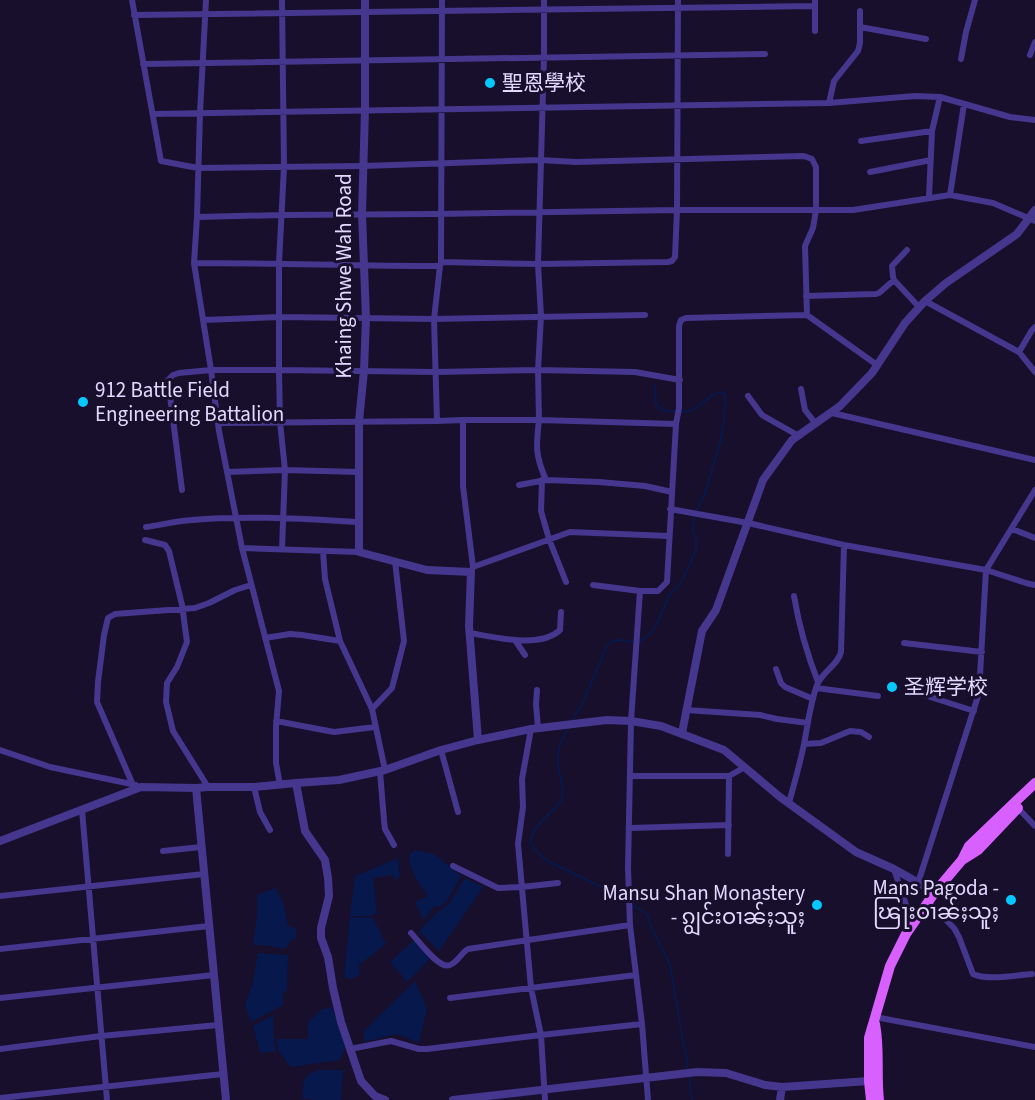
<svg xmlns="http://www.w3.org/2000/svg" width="1035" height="1100" font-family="'Source Sans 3','Noto Sans SC','Noto Sans Myanmar',sans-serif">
<rect width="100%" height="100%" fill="#170f2b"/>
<path fill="#07184c" d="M415,850L434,854L461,876L447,901L438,908L435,906L423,920L415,902L428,896C418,882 410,872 409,855Z
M398,858L400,877L395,880L393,875L373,878L377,913L372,916H350L355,876Z
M465,878L483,887L439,951L419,931L437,912L449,904Z
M276,888L284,905L288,926L296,928V939L291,940L285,949L263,945H253L257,917V895Z
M350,917L373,918L386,944L359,965V975L352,979L344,977Z
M414,940L432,957L407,982L390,962Z
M258,953L288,955L287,990L283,993V1005L251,1022L245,1006L253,982Z
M415,981L427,1008L419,1043L397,1034L364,1042V1031Z
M332,1007L346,1046L340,1060L291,1067L279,1052L276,1039H308V1022L322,1009Z
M273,1015L274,1042L276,1051L260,1053L253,1026Z
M319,1070H343L341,1100H315L302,1098C304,1081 301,1076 319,1070Z"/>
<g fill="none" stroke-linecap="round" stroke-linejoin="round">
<path stroke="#07184c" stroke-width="2" d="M572,721L583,702L607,646C615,636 626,641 638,643L651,633L657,624L669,595L677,588L684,577L696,549V541L693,530L694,516L705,493L720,443L724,423L725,396L723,392C708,394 704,404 692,410C683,414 670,411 661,410L656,404L655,386
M568,729C561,739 557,751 558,764C559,775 566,791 561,801C560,802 555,807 555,808C545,818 533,828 530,842L535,850L548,861L613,893L647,914L651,927L670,965L688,1070
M689,1076L692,1100"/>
<path stroke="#45378d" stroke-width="6" d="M132,0L161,161L198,168L363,166L540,160L576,162L804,156L812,159L816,167V210L813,228L805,246L807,315
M206,0L200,113L197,217L194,263L211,370L219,431L242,548L279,691L276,726V763L280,785
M544,0V57L538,264L541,316L538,370L539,420L676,424L667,582L658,591H640L593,585
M134,15L815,6
M860,27L926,39
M815,31V0
M1030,55L1035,42
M961,59L966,32L975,0
M143,64L765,54
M829,103L834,81L858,51L860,43V11
M153,114L829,103L915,96L940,97L1010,117L1035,120
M861,141L932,131
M870,172L931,160
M950,195L964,104
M929,197L932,131L940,97
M197,217L282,215L435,214L677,210H853L950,195L993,203L1035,221
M907,250L892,266L893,277L894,280L919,307
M441,262L442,0
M194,263C276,263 358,266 440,266L434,319L437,421L463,420
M440,266L441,262L538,264L668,262L672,261L675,257L677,210L678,0
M806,296L876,294L879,293L894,280
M925,301L1019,352L1035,372
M203,320L280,317L434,319L645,315
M1019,352L1032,330L1035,327
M801,389L805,410L816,424
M748,396L762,415L799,436
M832,413L1035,460
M218,423L437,421
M676,424L679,408V326L681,320L686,318L807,315L877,365
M227,472L285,470L359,472
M542,480L541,511L549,539L566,582
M519,485L546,480L599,482L645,486L672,492
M182,490L168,380L173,375L179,373L211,370H279L436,372L538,370L635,372L680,380
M670,509L748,523L844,545L986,570L1026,583L1035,585
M146,527C161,525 176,521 192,520C247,515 304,519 359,522
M1012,529L1035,538
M145,540L165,545L169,551L182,605L187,642L177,667L167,683L166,702L173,731L208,787
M242,548L359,552
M282,549L285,470L280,422L279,370V263L284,167L282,0
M323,551L325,579L340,641L372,709L385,770
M473,567L570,532L669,536
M471,572L473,567L463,486V420H539C536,446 535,455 546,480
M640,591L631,721L628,868L630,925L642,1024L648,1100
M794,596C799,626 807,654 818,682
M470,633C494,637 540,649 560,630L561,612
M265,638L290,634L302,635L340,641
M515,640L525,655
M904,643L982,652
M776,669L781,683L785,687L813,699
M816,688L878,696
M537,690L536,704L538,728
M921,694L974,711
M372,709L392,688L404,641L395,561
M686,710L760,715L777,719L808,723
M276,721L334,732L375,727
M531,729L522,779L523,807L518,844L531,988L541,1035L545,1100
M804,744L821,743L850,731L861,732L869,737
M0,750L50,767L136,785
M441,750L458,812
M380,772L384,820L385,829L394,845
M630,776H729
M133,785L97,702L98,682L104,635L108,618L115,614L195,608L209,603L235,590L251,585
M254,787L260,812L270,830
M789,803C794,784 800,764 804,744C808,724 810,704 817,685C823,671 838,665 841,652L844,545
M1017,807L1035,826
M82,810L107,1100
M630,828L729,825
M163,851L201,847
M728,854L729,776L745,767
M453,866L498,888L522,887L558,883
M894,869L913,926
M918,883L979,693L986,570L1035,490
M0,896L204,874
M928,902L954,928L959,937L973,974C987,981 1017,975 1032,974
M411,933C419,941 439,970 450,965C458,962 461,953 468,949L630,925
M0,949L209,926
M0,998L214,975
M450,998L636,975
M875,1017L1035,1047
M0,1049L101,1036L218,1025
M350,1049L391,1041L419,1049H427L541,1035L642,1024
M0,1098L223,1074"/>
<path stroke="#45378d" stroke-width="8" d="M365,0V110L362,214L366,318L364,371L359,421V552L427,570L471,572L469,626L478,740
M682,733L702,631L716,610L763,480L792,440L840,406L872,373L905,323L925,301L946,283L1017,234L1035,210
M296,783L305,831L325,860L328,878L329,896L321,928V938L328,957L333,988L341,1022L361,1081L375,1096L385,1100
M196,788L226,1100
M0,841L141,787L196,788L208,787H254L296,783L339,780L385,770L441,750L478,740L531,729L607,720L631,721L661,726L724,750L780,797L856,852L894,869L935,892
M453,1100L697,1072L726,1073L765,1085L782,1087L869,1081
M780,1100L782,1087"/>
<path stroke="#d760ff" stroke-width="10" d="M962,860L978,850L1018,808
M875,1024C880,1049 876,1074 879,1100
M871,1100L869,1081V1038L890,966L906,934L935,892L962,860L969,846L1035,783"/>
</g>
<g fill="#05c8ff" stroke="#170f2b" stroke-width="2">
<circle cx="490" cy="83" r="6"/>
<circle cx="83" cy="402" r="6"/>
<circle cx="892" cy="687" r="6"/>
<circle cx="1011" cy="900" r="6"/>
<circle cx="817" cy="905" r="6"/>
</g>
<g text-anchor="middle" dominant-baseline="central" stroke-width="6" stroke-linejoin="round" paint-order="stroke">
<g font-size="21" fill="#e2d9ff" stroke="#170f2b" text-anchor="start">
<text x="502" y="83">聖恩學校</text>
<text x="95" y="390">912 Battle Field<tspan x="95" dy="24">Engineering Battalion</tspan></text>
<text x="904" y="687">圣辉学校</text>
<text x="999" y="888" text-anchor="end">Mans Pagoda -<tspan x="999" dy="24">ၽြႃးဝၢၼ်ႈသူႈ</tspan></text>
<text x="805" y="893" text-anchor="end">Mansu Shan Monastery<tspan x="805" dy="24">- ၵျွင်းဝၢၼ်ႈသူႈ</tspan></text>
</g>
<g font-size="21" fill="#e2d9ff" stroke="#170f2b">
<text transform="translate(344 276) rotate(-90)">Khaing Shwe Wah Road</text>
</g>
</g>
</svg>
